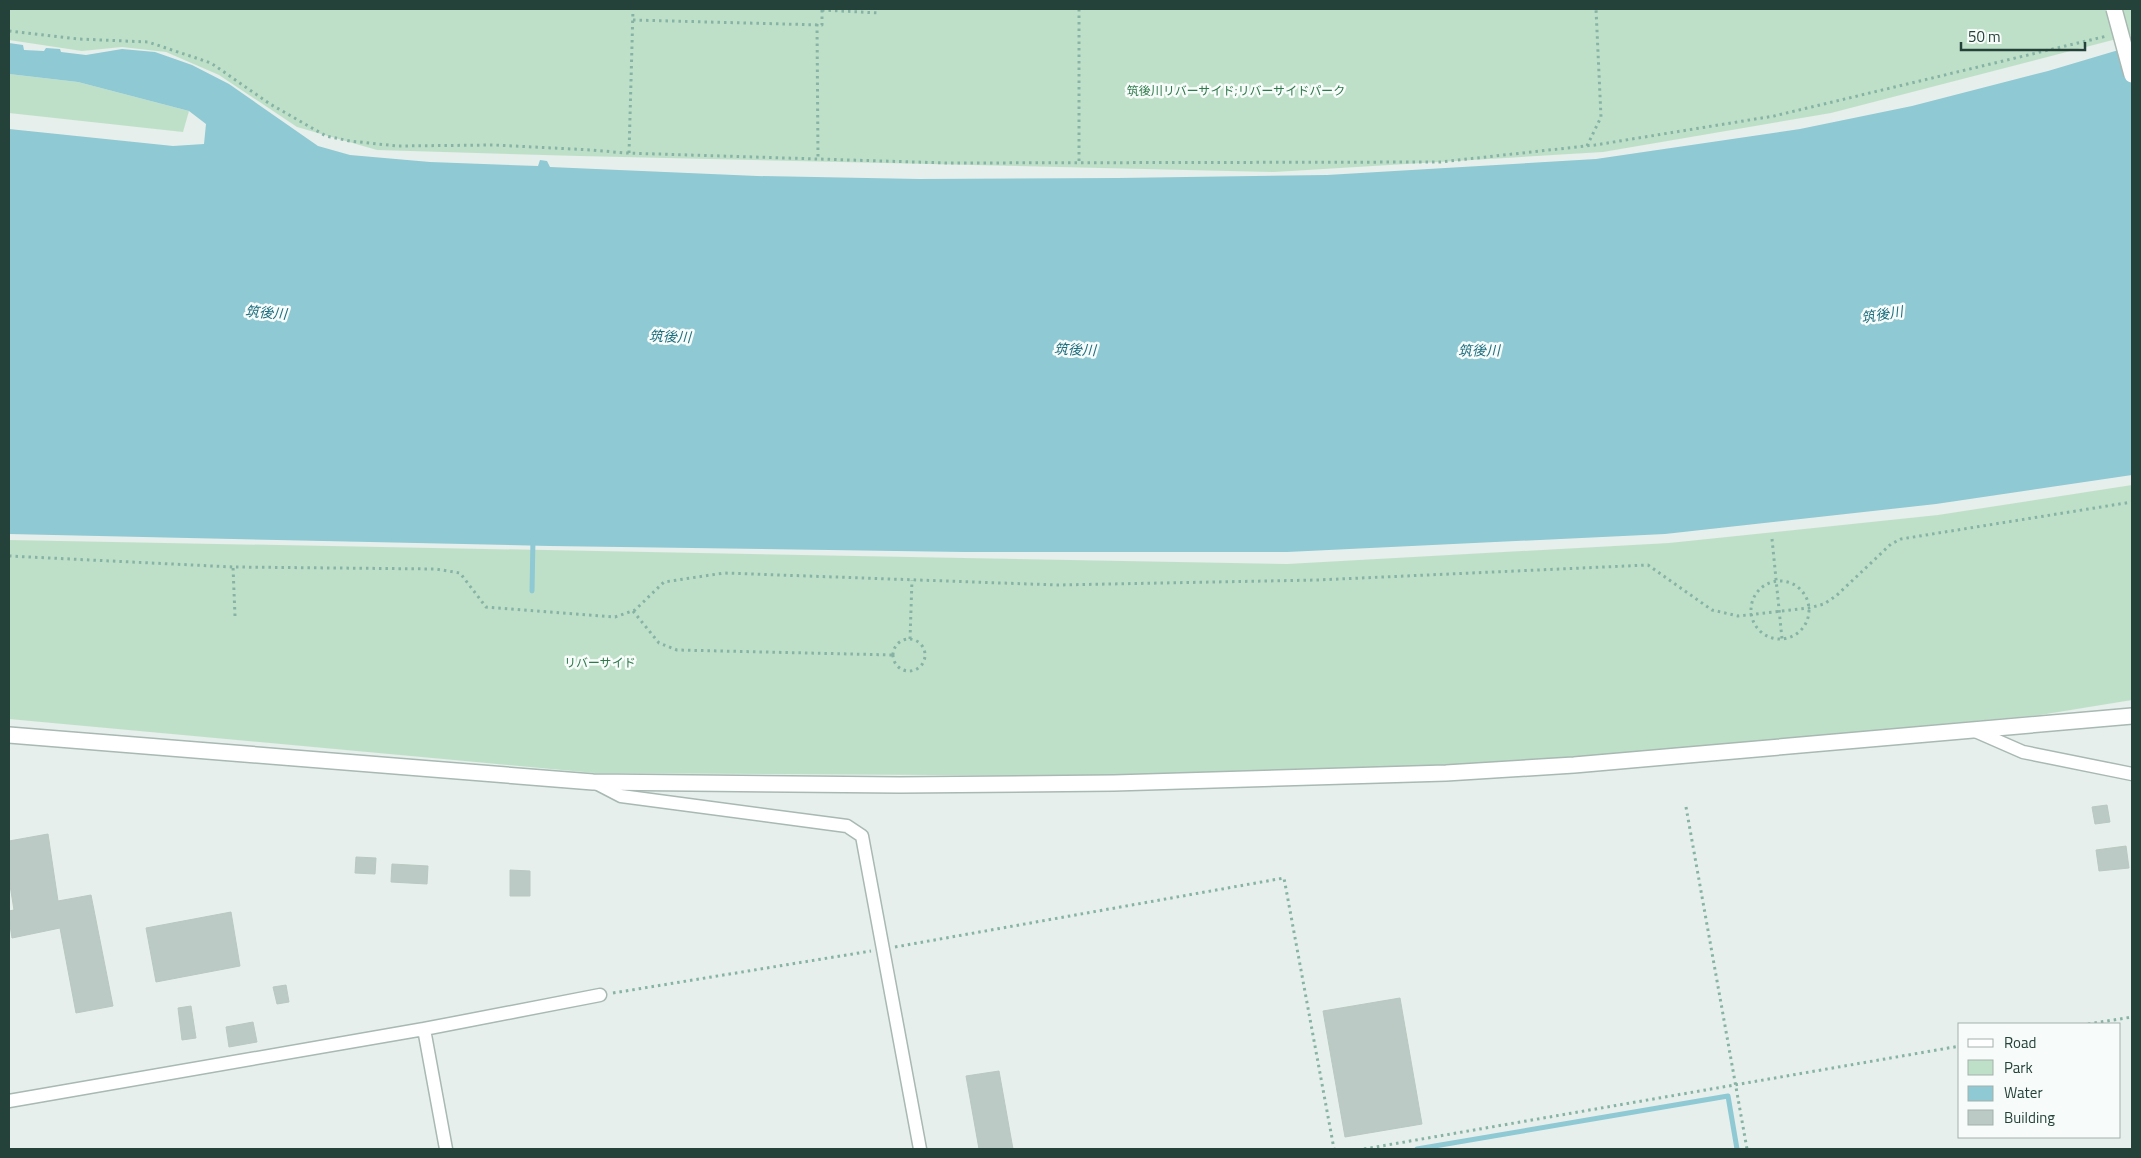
<svg xmlns="http://www.w3.org/2000/svg" width="2141" height="1158" font-family="'Titillium Web','Noto Sans JP',sans-serif">
<rect width="100%" height="100%" fill="#e6efeb"/>
<path fill="#bfe0c8" d="M9,9H2132V35L1831,113L1603,152L1274,172L579,156L377,150L297,127L219,75L166,52L122,47L82,51L9,40Z
M9,74L78,82L189,111L183,132L9,113Z
M2132,485V700L2040,715L1532,762L1089,776L595,773L9,719V540L1287,564L1669,543L1938,515Z"/>
<path fill="#8ec9d4" d="M9,43L23,45L24,50L44,51L46,48L60,49L61,52L86,55L122,49L155,52L192,65L229,84L318,146L350,155L430,162L538,166L540,160L547,161L550,167L757,176L919,179L1118,178L1327,175L1596,159L1800,129L1912,106L2048,71L2132,46V475L1936,504L1665,534L1287,552H964L550,546L9,534V129L173,146L204,144L206,124L189,111L78,82L9,74Z"/>
<g fill="none" stroke-linecap="round" stroke-linejoin="round">
<path stroke="#8ec9d4" stroke-width="5" d="M532,591L533,539
M1417,1149L1728,1096L1737,1149"/>
</g>
<path fill="#bbcac4" stroke="#b8c9c2" d="M2107,805L2110,822L2095,824L2092,807Z
M48,834L58,901L91,895L113,1006L76,1013L60,928L12,938L9,919V911L14,910L9,879V841Z
M2126,846L2129,868L2099,871L2096,850Z
M356,857L376,858L375,874L355,873Z
M392,864L428,866L427,884L391,882Z
M510,870L530,871V896H510Z
M231,912L240,966L156,982L146,928Z
M286,985L289,1002L277,1004L273,987Z
M1400,998L1422,1124L1345,1137L1323,1011Z
M191,1006L196,1038L182,1040L178,1008Z
M253,1022L257,1042L229,1047L226,1027Z
M999,1071L1013,1149H979L966,1076Z"/>
<g fill="none" stroke-linecap="round" stroke-linejoin="round">
<g stroke="#a8b8b2" stroke-width="15">
<path id="minor" d="M1975,731L2023,752L2132,774
M594,782L621,796L847,826L862,836L920,1149
M424,1029L446,1149
M9,1101L424,1029L600,995"/>
</g>
<g stroke="#a8b8b2" stroke-width="18">
<path id="tertiary" d="M9,735L593,782L900,785L1114,783L1446,773L1574,765L2132,716"/>
</g>
<path stroke="#86b3a5" stroke-width="3" stroke-dasharray="2.5 4" stroke-linecap="butt" d="M1079,9V162
M822,10L879,13
M633,20L822,25V9
M817,24L818,159
M9,31L79,39L148,42L211,63L270,104L326,136L350,141L397,146L494,145L592,150L625,153L947,163L1440,162L1595,145L1774,116L2107,36
M1587,146L1601,117L1596,9
M629,153L633,9
M1772,539L1782,639
M9,556L233,567
M1751 610a29 29 0 1 1 58 0a29 29 0 1 1-58 0Z
M633,611L659,643L677,650L894,655
M235,616L233,567L436,569L460,573L486,607L615,617L635,610L664,582L724,573L1057,585L1317,580L1648,565L1712,610L1738,616L1809,608L1824,604L1836,596L1891,544L1901,539L2132,502
M910,639L912,580
M893 655a16 16 0 1 1 32 0a16 16 0 1 1-32 0Z
M1686,807L1747,1149
M895,947L1284,878L1334,1149
M613,993L871,951
M2088,1024L2132,1017
M1364,1149L1960,1046"/>
<use href="#minor" stroke="#fff" stroke-width="12"/>
<use href="#tertiary" stroke="#fff" stroke-width="15"/>
<g stroke="#a8b8b2" stroke-width="18" stroke-linecap="butt">
<path id="tertiary-bridge" d="M2114,9L2132,75"/>
</g>
<use href="#tertiary-bridge" stroke="#fff" stroke-width="15"/>
</g>
<g text-anchor="middle" dominant-baseline="central" stroke-width="5" stroke-linejoin="round" paint-order="stroke">
<g font-size="12" fill="#2d7a4b" stroke="#f7fbf9">
<text x="1236" y="90">筑後川リバーサイド;リバーサイドパーク</text>
<text x="600" y="662">リバーサイド</text>
</g>
<g font-size="14" font-style="italic" fill="#1c6f80" stroke="#f7fbf9">
<text transform="translate(266 312) rotate(4)">筑後川</text>
<text transform="translate(1882 314) rotate(-9)">筑後川</text>
<text transform="translate(670 336) rotate(2)">筑後川</text>
<text transform="translate(1075 349) rotate(2)">筑後川</text>
<text transform="translate(1479 350) rotate(-1)">筑後川</text>
</g>
</g>
<rect width="2141" height="1158" fill="none" stroke="#24423a" stroke-width="20"/>
<rect x="1958" y="1023" width="162" height="115" fill="#f7fbf9" stroke="#a3b1ad"/>
<rect x="1968" y="1039" width="25" height="8" fill="#ffffff" stroke="#a3b1ad"/>
<text x="2004" y="1048" font-size="15" fill="#24423a">Road</text>
<rect x="1968" y="1060" width="25" height="15" fill="#bfe0c8" stroke="#a3b1ad"/>
<text x="2004" y="1073" font-size="15" fill="#24423a">Park</text>
<rect x="1968" y="1086" width="25" height="15" fill="#8ec9d4" stroke="#a3b1ad"/>
<text x="2004" y="1098" font-size="15" fill="#24423a">Water</text>
<rect x="1968" y="1110" width="25" height="15" fill="#bbcac4" stroke="#a3b1ad"/>
<text x="2004" y="1123" font-size="15" fill="#24423a">Building</text>
<path d="M1961 42v8h124v-8" fill="none" stroke="#24423a" stroke-width="2.5"/>
<text x="1968" y="42" font-size="15" fill="#24423a" stroke="#f7fbf9" stroke-width="4" paint-order="stroke">50 m</text>
</svg>
